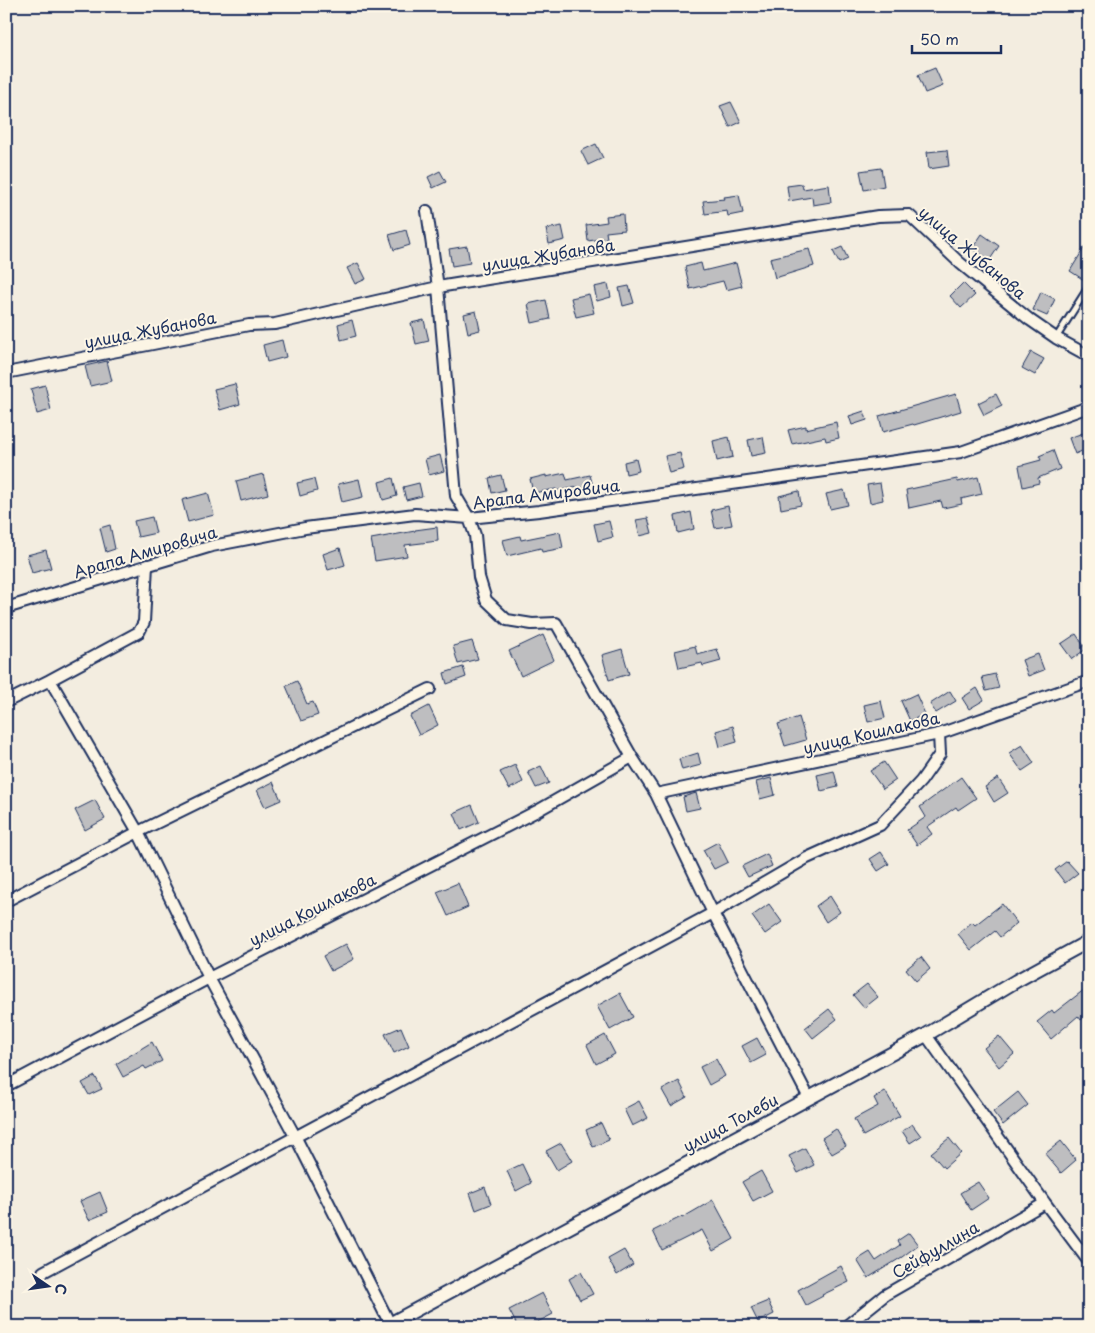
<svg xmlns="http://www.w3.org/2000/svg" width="1095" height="1333" font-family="'Playpen Sans',sans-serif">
<rect width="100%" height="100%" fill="#f3ede0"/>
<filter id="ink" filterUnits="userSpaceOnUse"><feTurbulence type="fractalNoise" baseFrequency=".02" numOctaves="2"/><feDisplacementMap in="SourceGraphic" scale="10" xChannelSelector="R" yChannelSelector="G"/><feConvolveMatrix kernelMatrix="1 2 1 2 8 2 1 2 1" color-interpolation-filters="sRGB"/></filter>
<g filter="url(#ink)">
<path fill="#bebec0" stroke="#1b2f5e" d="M935,68L943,86L925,93L918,75Z
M731,102L741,122L730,127L720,106Z
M596,144L603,158L588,165L581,151Z
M947,150L949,166L929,169L927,152Z
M881,168L884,186L864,190L860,171Z
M440,171L446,182L433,188L428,177Z
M802,184L803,189L829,185L831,202L813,205L812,197L789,201L787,186Z
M739,195L743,213L728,216L727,211L705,214L703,201L725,199L724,197Z
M623,214L624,230L606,232L607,238L588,241L586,225L607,222L606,216Z
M562,226L565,240L549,244L546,229Z
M406,230L410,245L394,250L389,235Z
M982,234L999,246L989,261L972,249Z
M1089,240V273L1084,280L1070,271Z
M467,246L470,263L452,266L449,249Z
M842,247L848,259L839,263L833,251Z
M809,249L814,266L775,278L770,258Z
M358,263L366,279L355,284L347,268Z
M701,263L703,271L736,263L742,286L726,290L723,281L690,289L685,267Z
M963,283L975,295L961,308L950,296Z
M608,284L611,297L597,301L594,287Z
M629,286L634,303L623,306L619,288Z
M1041,292L1055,299L1047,316L1033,310Z
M589,294L594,313L576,317L571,298Z
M546,300L550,319L532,323L528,304Z
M476,311L480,330L468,333L464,314Z
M352,320L356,336L341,340L338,324Z
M424,320L429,341L416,344L411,323Z
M282,340L286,357L267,362L263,345Z
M1031,352L1044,359L1035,375L1022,368Z
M107,361L112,381L90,386L85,366Z
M235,384L240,404L220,410L214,389Z
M45,385L51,410L37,414L31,389Z
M956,394L961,411L914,425L913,424L883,432L879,416Z
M996,394L1002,406L984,415L978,403Z
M864,411L867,420L852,425L849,416Z
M836,422L839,438L826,441L825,437L792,444L788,430L806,426V429Z
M1083,433L1089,448L1075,454L1069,438Z
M729,437L733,457L717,461L713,441Z
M763,437L766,453L751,456L748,440Z
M1053,450L1060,469L1038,478L1039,483L1023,487L1019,466L1041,460L1039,456Z
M680,453L684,469L669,473L665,456Z
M440,455L444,471L429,475L425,459Z
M636,459L639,471L626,474L624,462Z
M565,473L567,480L590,475L593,486L579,489L578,487L556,491V489L533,493L530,479L546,475V477Z
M263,474L268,494L241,501L236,481Z
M501,475L505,490L492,493L489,478Z
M978,477L982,494L961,499L962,504L943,508L941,501L909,508L906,490L957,479L958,482Z
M393,478L397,496L383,500L379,482Z
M314,479L317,491L300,496L297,483Z
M359,479L363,497L342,502L338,484Z
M419,483L422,496L406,500L403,487Z
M880,483L883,500L870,503L867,485Z
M844,490L848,505L830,509L826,494Z
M799,491L801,505L781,509L779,496Z
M208,493L214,515L188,522L182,500Z
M728,506L732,525L715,528L711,510Z
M691,512L694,529L678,533L675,516Z
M152,517L156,533L138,537L134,521Z
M648,518L652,533L640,536L636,520Z
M609,521L613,537L598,541L594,524Z
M110,525L115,549L106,552L100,528Z
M437,527L438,541L405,545L407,556L375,561L371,539L415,531V530Z
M560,532L563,548L542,552L541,548L507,556L503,540L520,536L521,540Z
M340,548L345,565L328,570L323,554Z
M46,550L51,568L32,573L27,555Z
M1076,634L1086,649L1072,659L1061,644Z
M543,635L554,660L521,676L509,651Z
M472,641L478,659L458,664L453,646Z
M695,646L697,654L717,649L721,661L703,666L702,663L679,668L675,651Z
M622,649L629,674L609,680L602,655Z
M1038,654L1044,670L1028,676L1022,660Z
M463,667L466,677L447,684L444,673Z
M995,674L999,688L986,691L982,677Z
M297,681L307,704L313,702L318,715L301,721L286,686Z
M977,688L984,700L969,709L962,698Z
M950,691L956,701L936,713L930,704Z
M916,694L925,714L910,721L901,701Z
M881,701L885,718L868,722L864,705Z
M429,706L438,725L419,735L410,716Z
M799,717L806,740L785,746L778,724Z
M733,726L737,742L720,747L716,731Z
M1022,745L1034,763L1022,771L1009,753Z
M698,753L701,765L682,770L679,759Z
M884,762L896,780L883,789L870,771Z
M515,765L523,782L509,789L500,772Z
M541,766L549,783L536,788L528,772Z
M834,771L838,787L821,791L817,775Z
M961,777L976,798L958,810L956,807L927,827L932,834L917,845L907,830L926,817L920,807Z
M771,778L775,795L760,799L756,782Z
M998,778L1008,793L994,802L985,787Z
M273,782L281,800L265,807L257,790Z
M696,793L700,808L686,811L683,797Z
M95,800L105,819L85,830L75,810Z
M472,805L479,822L461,830L454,813Z
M718,842L728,862L714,869L703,850Z
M881,852L889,864L878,871L870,859Z
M767,854L772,866L748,877L742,866Z
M1067,861L1078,873L1065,883L1055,870Z
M458,883L468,907L448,916L437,892Z
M830,896L840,912L826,922L816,906Z
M769,904L782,922L765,934L752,916Z
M1002,904L1017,923L1000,937L995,931L971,950L958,934L972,922L975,925Z
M346,944L354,959L331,971L323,956Z
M921,957L930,969L916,981L906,969Z
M867,984L878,997L864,1008L853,995Z
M1089,986V1013L1081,1020L1078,1016L1051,1039L1037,1022L1052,1010L1054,1013Z
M620,993L633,1017L610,1030L597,1006Z
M829,1009L837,1019L813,1038L805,1028Z
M401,1027L409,1046L394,1053L385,1034Z
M605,1035L615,1054L596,1064L587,1045Z
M999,1036L1014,1054L999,1067L984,1048Z
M757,1038L766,1055L751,1063L742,1046Z
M152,1042L162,1061L146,1069L144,1066L123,1077L116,1064Z
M716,1059L725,1076L709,1085L700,1067Z
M95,1076L102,1089L89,1095L82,1083Z
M679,1081L687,1097L671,1106L662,1090Z
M885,1091L900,1116L863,1136L854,1119L878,1106L874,1098Z
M1018,1092L1028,1105L1003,1125L993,1112Z
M639,1101L648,1118L632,1126L624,1109Z
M601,1123L609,1140L593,1147L586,1130Z
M912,1124L921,1136L910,1143L902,1131Z
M836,1129L846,1146L832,1154L822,1138Z
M949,1138L961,1153L944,1168L931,1153Z
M1061,1141L1076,1160L1061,1173L1045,1154Z
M561,1143L572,1161L557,1170L546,1151Z
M805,1148L814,1165L798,1173L789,1156Z
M522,1164L531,1183L516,1191L507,1171Z
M761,1171L772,1191L753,1201L742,1182Z
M978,1182L989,1198L971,1210L960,1193Z
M485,1187L491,1204L476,1210L470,1193Z
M100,1192L108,1212L89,1220L80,1201Z
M713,1200L734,1239L713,1251L702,1230L662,1250L653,1231L681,1217L682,1218Z
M909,1233L918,1245L902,1257L868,1278L857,1260L870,1252L876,1261L900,1245L897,1241Z
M624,1250L633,1265L617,1275L608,1259Z
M841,1266L849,1282L822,1295L823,1296L806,1305L798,1290Z
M581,1272L593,1294L580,1300L569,1279Z
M542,1293L553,1314L528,1327H518L509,1310Z
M768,1301L774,1314L758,1322L751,1308Z"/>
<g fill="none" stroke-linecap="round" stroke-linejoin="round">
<g stroke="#1b2f5e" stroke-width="9">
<path id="service" d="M1056,338L1089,286"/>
</g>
<g stroke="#1b2f5e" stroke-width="14">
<path id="minor" d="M427,211L438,287L456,496L469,518L475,535L479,577L486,600L507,620L532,624L556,623L632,757L656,794L713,913L809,1098
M6,373L249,325L275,324L438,287L878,216L909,215L960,263L1030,320L1056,338L1089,356
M6,608L212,546L305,528L415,514L469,518L539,511L961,452L1083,409L1089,404
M50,680L139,632L144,622L147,565
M6,702L50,680L138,832L209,978L295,1136L390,1324
M656,794L939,734L1089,681
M6,901L138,832L430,689
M926,1035L1045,1203L1089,1262
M6,1086L209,978L537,811L632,757
M43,1272L713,913L807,858L880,825L921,781L940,754L939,734
M845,1327L885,1295L1045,1203"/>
</g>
<g stroke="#1b2f5e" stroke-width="16">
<path id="tertiary" d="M384,1327L926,1035L1016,981L1089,941"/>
</g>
<use href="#service" stroke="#fcf5e5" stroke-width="5"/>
<use href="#minor" stroke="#fcf5e5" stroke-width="10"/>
<use href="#tertiary" stroke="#fcf5e5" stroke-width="12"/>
</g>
</g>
<g text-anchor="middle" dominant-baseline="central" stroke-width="4" stroke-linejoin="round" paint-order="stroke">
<g font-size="16" fill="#1b2f5e" stroke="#fcf5e5">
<text transform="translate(973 252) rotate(40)">улица Жубанова</text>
<text transform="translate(548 254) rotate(-9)">улица Жубанова</text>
<text transform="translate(150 329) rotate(-11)">улица Жубанова</text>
<text transform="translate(546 493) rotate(-7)">Арапа Амировича</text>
<text transform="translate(145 551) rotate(-16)">Арапа Амировича</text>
<text transform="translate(871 732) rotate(-13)">улица Кошлакова</text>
<text transform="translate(312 909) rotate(-27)">улица Кошлакова</text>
<text transform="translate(730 1122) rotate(-28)">улица Толеби</text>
<text transform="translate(935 1249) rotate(-30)">Сейфуллина</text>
</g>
</g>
<rect width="1095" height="1333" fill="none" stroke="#fcf5e5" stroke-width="25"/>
<rect x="12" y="12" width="1070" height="1308" fill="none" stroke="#1b2f5e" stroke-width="2" filter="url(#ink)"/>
<g transform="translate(48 1286) rotate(103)" stroke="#fcf5e5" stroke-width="4" paint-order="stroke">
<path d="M0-4L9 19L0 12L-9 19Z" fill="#1b2f5e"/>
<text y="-8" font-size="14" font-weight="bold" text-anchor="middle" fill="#1b2f5e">С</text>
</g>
<path d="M912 45v8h89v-8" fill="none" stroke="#1b2f5e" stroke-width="2.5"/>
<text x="920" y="45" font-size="15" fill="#1b2f5e" stroke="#fcf5e5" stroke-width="4" paint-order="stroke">50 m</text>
</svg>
